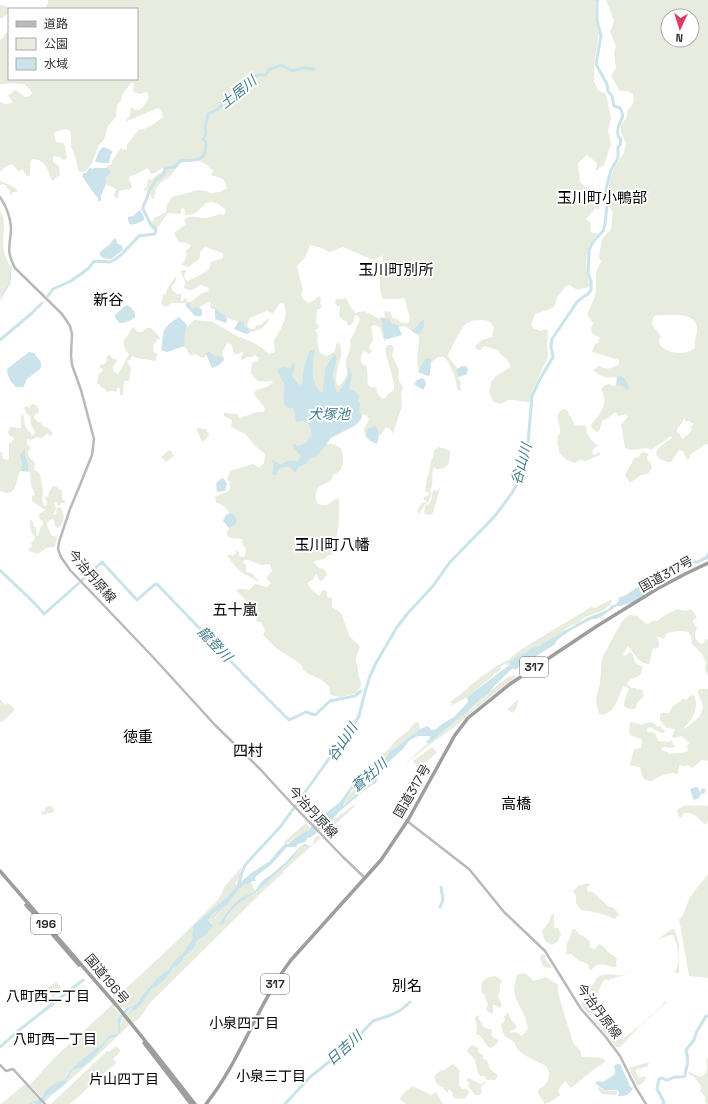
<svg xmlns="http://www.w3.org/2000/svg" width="708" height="1104" font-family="'Space Grotesk','Noto Sans JP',sans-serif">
<rect width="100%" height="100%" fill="#fff"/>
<path fill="#e7ecde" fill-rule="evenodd" d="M48,0H603L595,1L596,20L599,34L594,64V81L598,90L606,94L611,118L608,131L611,144L604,165L596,171L595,170L597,166V163L587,155L578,163L580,182L587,188L596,190C594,197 595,202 600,208L598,210L596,208L586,219L591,223L590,231L592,233H597L598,234C583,247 584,269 590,286L587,288C579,287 578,293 570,285L566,286L557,297L555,305L553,308L535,314L531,325L533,328L541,331L545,329L548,331L547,343L548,357L533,389L530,402H525L514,400H508L501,404L493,402L489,392L491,382L496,376L511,367L507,359L502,356L498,350L484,346L480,350H477L475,346L482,340L492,337L494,327L489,321C483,320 475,319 469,322C460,327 453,346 448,355L449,358L462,374L458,378L461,382L460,386L461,390L460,391H459L457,389C458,383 449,361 445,358C443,356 441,357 438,357L420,372C413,360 422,343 418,332L409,329L405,326L394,328L385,320L384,312L385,311L390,312C392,316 392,319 397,319L401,323H408C412,317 409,315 407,309C406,305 407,302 404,298L397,299H383C376,288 382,267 383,255L376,259H371L343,247L329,252C323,248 317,246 310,245L306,256L297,266L303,290L301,295L303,299L308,303C313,302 315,298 320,296L321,299L320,303L322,306L321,308L317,310L316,323L318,325L319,327L315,330L318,335L317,341L320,353L326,356C333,354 336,351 336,344L338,342C346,352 338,362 337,371C336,376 336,380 337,385L340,386C342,383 346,378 347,375C349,371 345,367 346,362C347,353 352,352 350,340C356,332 355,328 360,320L358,316L356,315L354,317C355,322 352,326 347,325V321H344L339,316L340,306H337L335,302L336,299H342L346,298L350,306L355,313L364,311L384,321L388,337L385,341L384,340L380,327L373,325L371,327L373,340L370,345L369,348L372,351L370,354L364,351C362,354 359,360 362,364C366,368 365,363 367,368C368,373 367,380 368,385L371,387H375L377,389C377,394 379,396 383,399L386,397L388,394L394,390V383L385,351L387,345H392L394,349L392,355L398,368L399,373L398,379L403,387L401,393L402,406L393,433H392L391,430L386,427L381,435C375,436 369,435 364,432V429L369,419L366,415L354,413L310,419L322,444C330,443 335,444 341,448C344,458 345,471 333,475C333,487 310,480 317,503C329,510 329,501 338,498L339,500C339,512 340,526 336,538H328L319,541L318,543C326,550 325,546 334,545L335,546L332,550L333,554L329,555L324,559L314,561V563L319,568L324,569L327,575L321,582L319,580L317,574L315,575V576L313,578L314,579L307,583L311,589L319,596L323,590L327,591V597L332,598V607L341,613L350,637L360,646L356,658V662L358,668V674L361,683V686L355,694L340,697L330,695C333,680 311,677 303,670V667L298,662L277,649L263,635L265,630L261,622H257L256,616L249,610L252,607L238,592L236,589H245L249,590L255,584L267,587L271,583L266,578L272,571L270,564L261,565L249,560H244L243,562L246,565V572L253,574L256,579L258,580L257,582C251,576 243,575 238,569C234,565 231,560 227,556L231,554L233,556L236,553V551L239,552V556L244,557L246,552L245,547L243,546L242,539L231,538L227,536V532L233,521C230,512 226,505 216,503L215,497L229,491L230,482L227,480L230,471L253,464L256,466L260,467L264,463L265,454L255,446L250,439L245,434L231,427L232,420L224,416V413L238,414V417L240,418L257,412H263L265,410L264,407L254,394L255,391C261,388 268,388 273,382L272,381C260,382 258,383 251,373L252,363L258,360L259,358L255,355H254L252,357H247L242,360L241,359V356L243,354V352H241L239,354H235L233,352L232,345L227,343L222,354L224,358V361H222L208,353L204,358L200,357L196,354L192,355L189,354L187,349L182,345L184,327L188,326L194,320L213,322L235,335L252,342L262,348L269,354L274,353C276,349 273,345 274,341C275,338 277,335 279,332C284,323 289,312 283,303L279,304L273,314L267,311L250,318L247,325L249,328L252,329H255L256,326L262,324L268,318L269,320C264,328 258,332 248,332L243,323C233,320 222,317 215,309H212L210,307L211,303L210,302L201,306L200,309C192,310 189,309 185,303H172L166,307L163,306L161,303L163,295L166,294V291L175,277L177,278L174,284L172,285V290L177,294H181V301H183L184,299L185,298L187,299V301L188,302L192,301L202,293L207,292L209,290L207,287L200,285L192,290H188L184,288L185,282L181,272L182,270H185L186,271L184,276L186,280L188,281C196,276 211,273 211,262L223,258V253L205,247L200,252C201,263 195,259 189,267L181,265C185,261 187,257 186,251L190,247L191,245L183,242L179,243L174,233L186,224L184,220C191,213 198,219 207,218C212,217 216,215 220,214L223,215L225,214L226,210C220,205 211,198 204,205C201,207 200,210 197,212C194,214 189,215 185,215L184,208L181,209V214L168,213C163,219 160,227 153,230L150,226L149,223L154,220L153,219L166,212L167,205L172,197L198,190L207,191L210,193L220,192L227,188L223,179L211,175L213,172L212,169H210L207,165L199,161L182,162C178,165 176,169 173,173C163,184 157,179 154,199H152L150,191L147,190L145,191L143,189L147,187L148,179L152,180C155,175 160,174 164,170V168C159,168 156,174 151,174L148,168C141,170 138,175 130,176L129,179L132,187L129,190L127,189L119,191L118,198H116L114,196L116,189L108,185L104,184L107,166L112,164V161L121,148L124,150L127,149V145L138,130C148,129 155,123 163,117L161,110L158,108L125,122L130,115L131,107C133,108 135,110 137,110C143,110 147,101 149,97L147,92L140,94L134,92L133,88L134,84L132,82L123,93L121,101L117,105L116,117L108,126L105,137L102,142L99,145L92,163L85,172H80L78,171L76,159L71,147V133L69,130L66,129L55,132L54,135L56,142L63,143L65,146L67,158L65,160H63L60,157L54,156L53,158V162L59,166L60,175L52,181C48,171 46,159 32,159L30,163V175L29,176H27L23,170H20L19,172L12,164L5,167L0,172V102L5,104L12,103V101L8,95L12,93L13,91L16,90L25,97L30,96L32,93C26,79 12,84 0,84V40L3,38L7,32H9V79H137V9H45L46,6L48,4Z
M606,0H708V444L704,445C700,450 694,451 690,455V458L687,460L683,451L679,450L671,462C666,462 662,461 658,457C651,450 667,442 672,438L671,436L651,450L646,448L631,450L625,448L621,425L628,417L626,414L619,416L615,412L608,418L602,421L599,431L596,432L591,427V425C601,412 609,405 601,389L605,385L610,384L612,386H615L617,384L618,379L616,377C606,379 601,377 593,370L599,366C607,370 612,369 619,364V360L592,352L595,344L598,343L600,338L592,333L591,328L593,323L587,314C590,308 593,302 595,296C598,285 593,272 601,262L599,256L602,239L611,229L613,212C603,201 610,178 615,166C617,163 619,161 621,158C624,154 625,148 626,143L621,133V124C625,121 628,116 627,111C633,105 635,103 633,94L627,91H620L611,76L616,68L614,53L616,46L610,32L614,21ZM668,16H692V40H668ZM661,315C672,315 695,312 697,327C698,331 696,335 695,340C695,343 695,346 694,349C690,351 686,353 681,353C672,353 653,348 661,336L653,326L652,322L654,316ZM683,419H685L686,421H689L694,424L690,428L692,430L683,439L680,436V434L677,432V429L682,423Z
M0,5L5,6L12,9H9V14L0,19Z
M0,181C7,183 13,186 18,191L17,192H13L11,195L9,193L10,191L4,184L0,185Z
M0,211C8,222 1,239 4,252C5,257 8,261 10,266C11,270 10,278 10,282C8,288 4,293 0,298Z
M133,327L138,332H142L146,328H151L159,336L160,339H157L156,342L154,343L153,352L157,353L156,361L136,358L132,356L130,360L128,361L129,366L131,367L129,381H124L123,395H120V389L118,387L116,392L112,391L107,392L105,389L101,387L100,385L97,383L99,373H101L103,369L99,367L101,364L102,365L106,363L107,360L106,357L110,355L113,359H116L117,362C112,365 111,371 118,374L129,354L126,351L123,342Z
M33,404L37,406L39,410V413L35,414L34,417L37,422H41L43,426L47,427L53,433L50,437L47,433L42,438L37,437L31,440L28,439H27V445L30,446V450L28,451V454L31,460H33L35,463L34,470L38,472L40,474L43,491L42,500L44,505L46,506L47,503L45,496L48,497L49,492L53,486L57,487L62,491V499L65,501V503H61L60,505H57V502H54L56,509L53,514L56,515L57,508L60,507C61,509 63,511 63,513C65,519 62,526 57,528C55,526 54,524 54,521L53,519L50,520L47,523L48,528L51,535L57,537L55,547L46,548L38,554L30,552L28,549L32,547L31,542L34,541L35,536C29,532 30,526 30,520H32L34,527H36V535L38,536L41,526L43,525V522L39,518V515L45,510L32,501V496L35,495L31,485L30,473L23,463C23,465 23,468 22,470C22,471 20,471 20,472C15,480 18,499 0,491V452H2L3,459L7,460L9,459V444L12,442L14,438L9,435L8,432L10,427L21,428V415H23L24,418L25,426L32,435H34L35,431L31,426L30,416L27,414L24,408L26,406L30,408V406Z
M563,409L568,411L569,415L571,417L575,425L586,426C586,436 591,440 598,446L594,448L592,453L594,455L599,452L600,455L586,461L579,460L575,463L567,460L563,457L562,455L559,452V448L557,444L558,440L557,437C567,427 549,417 563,409Z
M196,428L206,429L209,435L206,439L202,442Z
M438,447L443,448L450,451C450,462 449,470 436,469L434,467C430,474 435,483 430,490V492L432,493L428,503L425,504L419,514L418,513L417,511L422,503L427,502V501L424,500V497L429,495L430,493L425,491L427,478L430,469L431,461L433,457L434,451Z
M169,450L172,452L174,456L166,462L161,457Z
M642,452L649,454L647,457L648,461L650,462L652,467L648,474L641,475L630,483L625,475L635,457L638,458Z
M440,488L433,513H432L431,515L424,514L425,505L429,504L431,500L433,490L437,491Z
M612,599L611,604L604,610L585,617L578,623L570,626L562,632L543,643L540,646L525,653L521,654L510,661V666L506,664L501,666V669L497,673H494L493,676L467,697L451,706L452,703H449L467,689L469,686L498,665L508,660L520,650L591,607L595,608Z
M675,609L686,611L691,609L693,611L697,618L693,620V622L697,628C694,636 693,637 701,644L704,643L705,640L708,639V676L705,670L706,663L702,654L692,644L691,636L688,632C680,630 673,631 666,634L665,638L663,639L660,637H657L659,643V647L656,649L653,648L649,664C639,664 634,653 628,646L623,654L625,656L630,652L632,653L635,662L638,665H640L643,667C643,668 641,673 641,674C636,680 630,676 627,684L631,688H635L638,690L641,689L643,691L644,696L637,703L636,708C630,710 629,709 624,706V703L629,688L624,686C616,697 619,710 602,715L599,713L597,707L596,698L600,684L602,658L622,621L629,615L637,616C640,619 643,620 646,624H648L652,621H657L668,613L675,611Z
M515,675L516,677L474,710L456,726L429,745L403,766L420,750L453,723L459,718L462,716L473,708L478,702L487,695L489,692L508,677Z
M701,689H708V761L702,760L692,768L688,765L684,766L679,765L678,773L677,775C676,774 675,773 674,773C669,772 655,778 652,781C642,782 642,775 640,767L636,766H631L630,765L634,749L641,748L642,742L641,739L630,735L629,731L630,722L642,725L645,723L652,722L658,727L660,726L665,731L664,733C659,733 653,728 648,727L647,731L648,732L655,733L658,741L668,742L671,740L675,747C670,749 666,746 661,748V750L668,752L669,754L687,752L688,751L687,746L689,743L682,736L675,738L672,737L673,734L675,729L667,728L660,720V715C663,711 666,714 669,713L672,707L683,699L686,700L690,696L694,695C699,707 694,719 684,727L685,729C692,722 706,716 702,703C701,698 698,696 698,690Z
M0,699L5,705L8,703L14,708V711L2,722L0,721Z
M519,699L516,709L513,713L507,709Z
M416,722L419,723L420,729L390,752L381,762L378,763L370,769L362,773L391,747L393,743L410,729V728Z
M432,747L437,753L418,768L413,761Z
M360,787L363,790L343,807L349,793Z
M354,805H356L323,836L320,833L332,820L345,812L349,808Z
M688,805C695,807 701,804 708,806V821L705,824C696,818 698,813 684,813L682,817H679L677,812V810L683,806Z
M48,806H51L53,807L54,812L42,815L41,812L45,811V808Z
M306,823L310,828C306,832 301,834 296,837C292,839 290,843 285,844L284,842Z
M318,835L321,838L283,871L284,872L260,894L149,1004C143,1014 139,1021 129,1025C105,1049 79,1073 52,1095C49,1098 45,1103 41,1104L44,1102V1099C50,1094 58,1091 64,1085C68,1081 69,1075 73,1070C83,1069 93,1059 99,1051C104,1046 106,1039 113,1037L114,1038L119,1034C122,1019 121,1016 134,1006L131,1011L136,1010L143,1001L152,988L157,985L173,968L181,962L187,954L195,947L197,941L206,935L212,927L214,926L211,922L208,920L215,912L219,910L213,918L214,919L239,889L244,885L251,883L255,891C247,895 239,899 233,906C229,910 226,916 222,919L220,924L222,922L223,925L227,916L237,905L259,890L272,878L294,857L298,850L303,846L309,847L313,844L314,839Z
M241,868L240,876L235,884L237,885L228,896L212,910H211L193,926L192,936L193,938L186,948L183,953L173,962L168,971C156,975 145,994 137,1004L131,1006L127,1009L113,1006L122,1016L117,1019L118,1031L117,1034L110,1035L98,1048H96L67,1074L65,1080L57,1082L41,1097L30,1085L53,1059L112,1005L114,1000L119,994L134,981L179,939L218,900L225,886Z
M708,874V978L689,976L679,919L682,917L690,897Z
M588,883L590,885L587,887V891L594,893L608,906L614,908L619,914L615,919C604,914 593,911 581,910L576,903V896L574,893L573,891L578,886Z
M554,914V928H558L561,935L557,942L552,945L545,941L542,931L549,922L551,915Z
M575,929L580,935L584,936L590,942V947L592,949H595L599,944C605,947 605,948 609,953C612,955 615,956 617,959L616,962L617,966L613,967L602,964L599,965H597L591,970L588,968L589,965L578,960L571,954H566L567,943L570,938L572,930Z
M672,929L675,930L679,945V973H674C676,970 677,966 678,963C680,956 677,943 673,935H671L658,939Z
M541,954L545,955L546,956L545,959L549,964H551V968H548L543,966L540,958Z
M631,970C626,976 618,976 612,979H611L608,981L607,979L603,981L595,1000L592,1005L595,1011L592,1012L593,1014L591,1015L592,1016L591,1017L581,1005L582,999H583L597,978C604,971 614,976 622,975C626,974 628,972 631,970Z
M525,973L534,981L546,977L558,985V993L573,1043L580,1050L582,1057C590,1058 599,1056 605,1060V1062L592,1071L571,1088L565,1081L561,1086L558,1090L560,1095L549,1103L548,1102L545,1104L538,1093L539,1088L543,1087L548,1081L549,1072L546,1066L526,1056L518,1050L514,1042L506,1037L503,1035L505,1034L503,1033C503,1030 501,1027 501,1024L504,1022L505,1019L504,1017L508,1012L510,1018L517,1027L514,1030L511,1031L510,1033L516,1032L522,1036L528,1029L525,1017L516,999L514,990L517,974Z
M495,976C499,978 501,978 502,983L500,984V988L498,997L502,1005L500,1008L495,1005H493V1014L488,1012L486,1009L488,1004L485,998V995L483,994C480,988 481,979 489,977C491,976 493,977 495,976Z
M56,982L62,989L53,997L47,989Z
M664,1001L666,1002L664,1005L640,1026L620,1047H616L608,1036L594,1020H595C601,1024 616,1038 622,1039L633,1031L636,1027L637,1028L663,1005Z
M477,1015L479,1016V1019L481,1022L483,1027L492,1030V1033H491C492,1037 495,1039 499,1040L496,1045L490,1048C484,1045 484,1036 476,1034L477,1027L475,1018Z
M472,1045L478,1048V1052L483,1055V1059L487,1060L490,1069L498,1076L495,1080H487L484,1076H480C476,1070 477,1064 474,1059C471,1055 469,1054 467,1050Z
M116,1046L121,1051L113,1059L116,1063L70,1104H51L107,1051L109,1052Z
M708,1058V1104H707L705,1101V1097L700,1091L701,1086L694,1077L688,1073V1072C693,1073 696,1076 701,1077C708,1073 708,1067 706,1060Z
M649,1062L648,1066L635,1070L638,1077L640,1078L644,1076L646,1078L642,1084L637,1086L629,1068Z
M453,1064L460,1071C458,1076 460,1080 459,1085L462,1089H467L469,1091C467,1099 463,1100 455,1098L453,1096L452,1092L449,1089L447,1093L446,1092L443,1087C437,1086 434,1081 435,1075L441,1070H444Z
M468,1078L481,1084L486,1081L485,1084L482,1085L481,1089L482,1092L480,1095H475L468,1086L469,1083L467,1081V1079Z
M25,1084L38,1098L33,1102L36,1104H32V1102L28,1104H1Z
M413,1086L431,1095L436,1092L443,1104H406L399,1099L405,1092Z
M599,1087L603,1090L616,1091L617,1092L615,1096L614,1095L602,1094L597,1088Z"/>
<path fill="#cbe3ea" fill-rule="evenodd" d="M103,147L109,149L113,152L111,154L109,163H102L95,162L99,151Z
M90,168L93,169L94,168H109L110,173L109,175L106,177V181L107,182L105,184L106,186H105L101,196V201H98V198L95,195L82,176L84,173H86Z
M140,210L144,217V220C138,224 127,229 128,217L133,216Z
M116,238L117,243L122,246L123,250L111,259L103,258L100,255V252L110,244L113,240Z
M191,302L190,306L192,309L197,307L198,309H202V314L201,316H195L185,305Z
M126,305C131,306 136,312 135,317C131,321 124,323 119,323L115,317V315Z
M215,308L219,312L226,316L227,320L226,323L215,319Z
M179,317L187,325L185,332L184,346L182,347L167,352L161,350C165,330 159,330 179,317Z
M380,317L389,319L392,324L398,325L402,335L388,339L384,338L382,322L380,318Z
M424,318V326L419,335L411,331L419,325L420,322H422Z
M239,321L244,322V326L249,330L250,333L246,334L234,329Z
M315,349C312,363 310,380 320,392H323L325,368L335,354C339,362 333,367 333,375C333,381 336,386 336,391L338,392C344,386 349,378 348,368H349L352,376L349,386L351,390L356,392L359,397L358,400L360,403L359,412L362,415L361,419L356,425L331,438L317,456L309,459L306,464L298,467L295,473L292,469L290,467H282L279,469L276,475H274L272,474L274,464L271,460H273L279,464H282L287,461H297L301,457C299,452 294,451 293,445L294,444L298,446L306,443L312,434L308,423L304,421L296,422L295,414L293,408C278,410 286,391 284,384C282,379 278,375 278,369L284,367L290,368L294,362L295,367L292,376L298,384L302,385C303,373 304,362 310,351Z
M208,351C211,352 212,355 215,356C219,357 221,355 223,360C221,365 217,366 212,368L206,354Z
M29,352L34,353L41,362V368L27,379L25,384L23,387H16C11,383 7,375 7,369Z
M429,358L431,360L430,375L428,376L418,372L425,359Z
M462,366H466L468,368L467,374L459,377L456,371L457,369Z
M621,376L625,379L629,387L627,391C625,387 624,386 619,385L617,386L616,385L617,377Z
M422,378L425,380L426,384L424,389L423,390L414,384L417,380Z
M375,426C380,430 379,438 377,444L369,440L365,435L368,429Z
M23,450H25C24,458 30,463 28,472L21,471L22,463L20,455L21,453H23Z
M222,478L224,479L227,484L225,491L217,492L216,483Z
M230,513L234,515L237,520L236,524L229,528L224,522L223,520L226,515Z
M707,551L708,559L697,563L693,562L686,566L681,567L672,571L657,583L651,592L634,602L620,606H617L602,616L596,619H592L571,630L556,641L555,644L535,657H530C525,663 521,666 515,670L513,668L495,685L487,695L481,699L464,715L459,718L453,723L428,744L426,741L429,740L430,736H418L412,739L409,741L403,749L383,767L380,771L376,783L370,786L341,810L326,826L310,838L308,837C306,842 304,843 298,844L296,847H287L271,865L256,876L255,879L256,881H252L251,883L244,885L239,889L229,902L228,904L223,908L213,919L212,918L218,911L215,912L208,920L214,926L212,927L206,935L197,941L195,947L185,956L182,961L176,967L173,968L166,978L157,986L152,988L143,1002L136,1010L130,1011L134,1006C129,1010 122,1015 121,1021C118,1032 125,1028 114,1038L113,1037C106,1039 104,1046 99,1051C93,1059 83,1069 73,1070C69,1075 68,1081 64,1085C58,1091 50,1094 44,1099V1102L41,1104H36L33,1102L32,1104H28L42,1097L45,1091L57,1082L65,1080C70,1066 86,1058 96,1048H98L110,1035L117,1034L118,1031L117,1019L127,1008L137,1004L142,996L157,978L166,971H168L173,962L183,953L186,948L193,938L192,936L193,926L211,910H212L228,896L237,885L254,871L270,861L277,852L285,844H288L295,838L310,829L313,823L340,802L352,785L367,772L377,768L390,752L420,729L428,726L431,730L436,729L442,724L454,717L468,702L467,697L508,666H510V661L521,654L525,653L534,647L540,646L543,643L589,617L607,610L612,605H615L619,600L618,598L626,595L642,584L645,585C653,582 659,575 666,571C675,567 684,563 693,561L696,562L705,558ZM376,774L374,780L343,806C346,797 355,782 364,778C367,776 372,776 376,774Z
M696,787L698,788L701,794V789H706L704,794H701L699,798L694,800L690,790L692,788Z
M304,844L310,846L313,844L309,847L303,846L298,850L294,857L272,878L259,890L237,905L227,916L223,925H222V922L220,925L219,924L222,919L224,917L233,905L241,898L255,891L262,881L272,874L286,862L298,849Z
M617,1064H620L621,1066L630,1086L633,1089C630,1094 624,1097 618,1096L619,1092L617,1090H604L595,1083L598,1081L603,1082L615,1074V1068L613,1067Z"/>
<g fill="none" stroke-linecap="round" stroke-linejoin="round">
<path stroke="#cbe3ea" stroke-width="1" d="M0,300L10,283L11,265"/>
<path stroke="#cbe3ea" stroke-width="3" d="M48,296L53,289L71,281L89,268L93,262L95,261L110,262L114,260L121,255L139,236L155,234L156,229L151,225L143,209V207L148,195L149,191L156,180L164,174L165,168L175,167L180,161C197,159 206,164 206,142L203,139L206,134L205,128L208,114L218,109L222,104L232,100L244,91L248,81L258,75H265L270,69L282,65L292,71L303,68L314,69
M0,340L32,313L42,303
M691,562H698L708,556
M0,570C14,585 31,597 44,614L79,583
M82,580L102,562L137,600L154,585L157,584L245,676L289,720L306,712L315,715L330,701L355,696L361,691
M238,886C241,878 241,871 246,864L281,826L328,760L348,735L359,716L365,692L370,676L376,663L397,627L408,613L433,586L450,562L495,516L512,493L516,486L528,443L532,396L540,379L553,357L551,347L552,339L577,302L583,297L588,294L591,290V282L588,273L589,250L593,242L603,231L605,224L607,206L605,200L606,189L611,170L618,158V147L620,145L621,139L618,136C618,132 617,128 619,125C622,116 625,119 620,108L614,106L612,96L608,91L607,84L598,68L596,64L601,36L597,20V0
M440,907L443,900L441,887
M0,1047L18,1031L83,980
M285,1104L309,1078L350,1045L373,1021L391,1015L401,1010L410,1002
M663,1104L664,1102L657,1089L659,1079L662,1078L666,1080H668L674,1077H683L685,1076C685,1072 686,1070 687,1066C689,1061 687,1055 686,1050L694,1040L696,1033L706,1016H708"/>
<path stroke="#b9b9b9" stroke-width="2.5" d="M0,197C6,206 10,216 11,227C11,245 5,249 15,268L62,314L70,326L72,334L71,355L72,365L81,390L94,439L92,455L80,485L70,509L59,542L58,549L61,557L70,570L152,656L215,725L260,769L293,805L342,856L365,878
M407,821L469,869L504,912L545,951L581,1009L605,1036L620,1056L636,1088L646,1104
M0,1065L6,1071L13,1069L45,1104"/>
<path stroke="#9e9e9e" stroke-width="3.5" d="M0,871L117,1006L155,1053L195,1104
M26,905L39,919
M53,935L79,965
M144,1043L191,1104
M206,1104C241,1060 257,1005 291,960L381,860L408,820L455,735L468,718L510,684L597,626L657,589L685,574L708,563"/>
</g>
<g text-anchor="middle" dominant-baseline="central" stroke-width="4" stroke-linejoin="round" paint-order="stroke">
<g fill="#fff" stroke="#6d6d6d" stroke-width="1">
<rect x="520" y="657" width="28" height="20" rx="3"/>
<rect x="31" y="914" width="30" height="20" rx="3"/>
<rect x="261" y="974" width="28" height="20" rx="3"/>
</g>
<g font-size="12" font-weight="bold" fill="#2f2f2f">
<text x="534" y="667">317</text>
<text x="46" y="924">196</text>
<text x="275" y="984">317</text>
</g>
<g font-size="13" fill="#2f2f2f" stroke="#fff">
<text transform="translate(666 574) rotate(-29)">国道317号</text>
<text transform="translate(92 576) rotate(49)">今治丹原線</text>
<text transform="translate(412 791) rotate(-60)">国道317号</text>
<text transform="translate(313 812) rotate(47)">今治丹原線</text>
<text transform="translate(107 979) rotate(50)">国道196号</text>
<text transform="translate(599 1011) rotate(53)">今治丹原線</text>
</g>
<g font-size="14" font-style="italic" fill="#417c8e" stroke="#fff">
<text transform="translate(238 92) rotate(-39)">土居川</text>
<text x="329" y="414">犬塚池</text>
<text transform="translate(521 464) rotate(-75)">谷山川</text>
<text transform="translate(215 644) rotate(46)">龍登川</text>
<text transform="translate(342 742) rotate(-56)">谷山川</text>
<text transform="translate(369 775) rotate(-41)">蒼社川</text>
<text transform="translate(344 1048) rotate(-42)">日吉川</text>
</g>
<g font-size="14" fill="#000" stroke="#fff">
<text x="48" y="996">八町西二丁目</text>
<text x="244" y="1023">小泉四丁目</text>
<text x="55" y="1039">八町西一丁目</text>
<text x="271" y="1076">小泉三丁目</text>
<text x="124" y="1079">片山四丁目</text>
</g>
<g font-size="15" fill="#000" stroke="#fff">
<text x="602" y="197">玉川町小鴨部</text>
<text x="396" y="269">玉川町別所</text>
<text x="108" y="299">新谷</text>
<text x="332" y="544">玉川町八幡</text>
<text x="235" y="609">五十嵐</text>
<text x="138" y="736">徳重</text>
<text x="248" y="750">四村</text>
<text x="516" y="803">高橋</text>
<text x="407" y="985">別名</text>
</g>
</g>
<rect x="8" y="8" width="130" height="72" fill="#ffffff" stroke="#acacac"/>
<rect x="16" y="21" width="20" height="6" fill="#b9b9b9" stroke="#acacac"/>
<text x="44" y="28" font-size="12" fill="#2f2f2f">道路</text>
<rect x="16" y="38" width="20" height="12" fill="#e7ecde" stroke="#acacac"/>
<text x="44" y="48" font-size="12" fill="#2f2f2f">公園</text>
<rect x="16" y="58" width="20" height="12" fill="#cbe3ea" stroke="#acacac"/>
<text x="44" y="68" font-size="12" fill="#2f2f2f">水域</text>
<g transform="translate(680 28) rotate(184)"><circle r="19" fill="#ffffff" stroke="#acacac"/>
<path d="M0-3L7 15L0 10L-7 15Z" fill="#dd3b60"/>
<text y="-6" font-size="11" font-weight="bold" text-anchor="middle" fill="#2f2f2f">N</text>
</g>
</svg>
